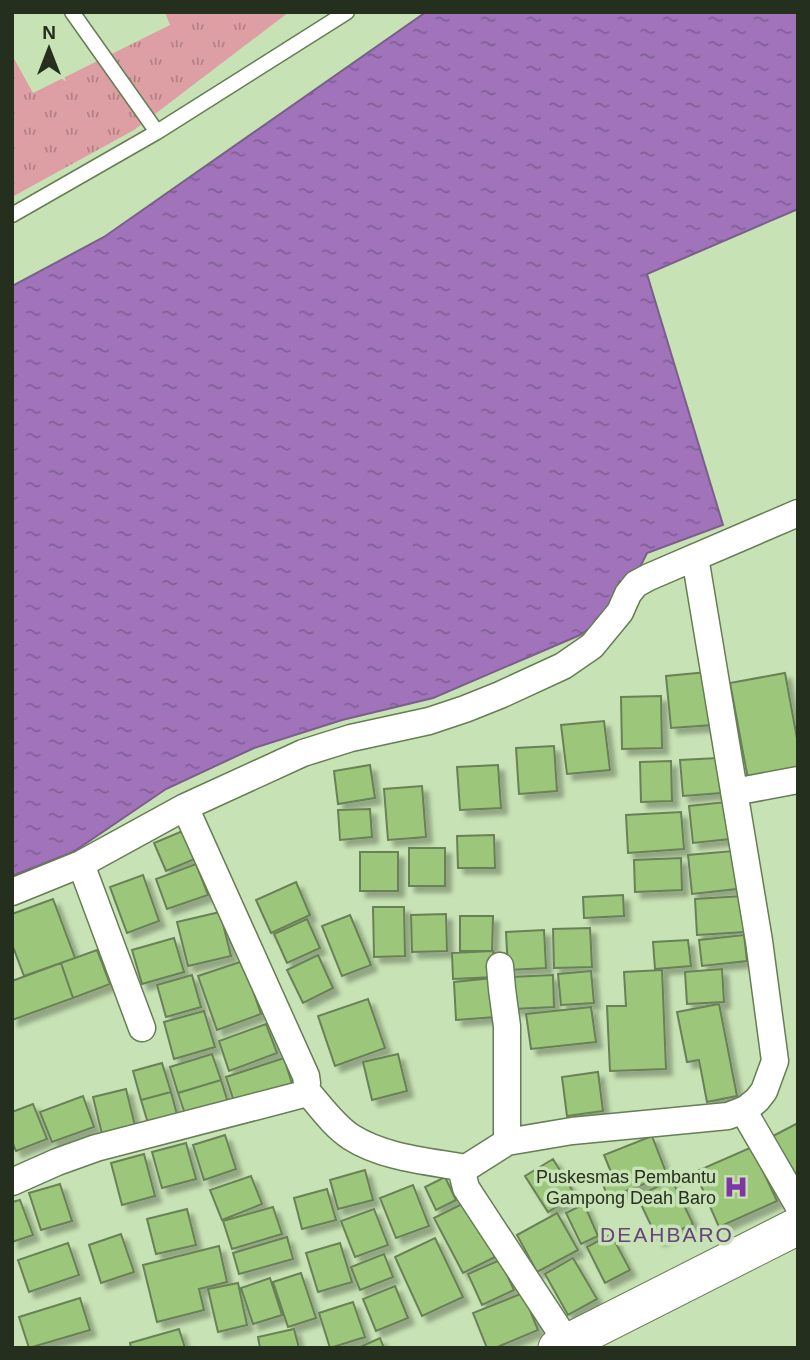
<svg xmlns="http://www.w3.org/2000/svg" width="810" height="1360" font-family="Arial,sans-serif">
<defs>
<pattern id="grass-tufts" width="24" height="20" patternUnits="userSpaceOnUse" patternTransform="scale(1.75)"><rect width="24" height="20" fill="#dd9ea4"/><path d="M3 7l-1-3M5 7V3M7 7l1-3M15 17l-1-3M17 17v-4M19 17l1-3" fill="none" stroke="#b38185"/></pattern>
<pattern id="water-ripples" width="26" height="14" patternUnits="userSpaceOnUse" patternTransform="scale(1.75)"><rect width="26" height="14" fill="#a073ba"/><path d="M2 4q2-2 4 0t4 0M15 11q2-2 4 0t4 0" fill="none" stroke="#825f97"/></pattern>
<filter id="shadow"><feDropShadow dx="6" dy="6" stdDeviation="2" flood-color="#0004"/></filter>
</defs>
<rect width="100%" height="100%" fill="#c7e2b4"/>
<path fill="url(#grass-tufts)" d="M165,12H289L134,130L12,197V55L33,93L170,25Z"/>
<path fill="url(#water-ripples)" stroke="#7b5f8b" stroke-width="2" d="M426,12H798V209L647,274L723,525L647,553L620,607L580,635L433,698L342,720L254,748L166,789L73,852L12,876V286L104,237Z"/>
<path fill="#9cc77a" stroke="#698157" stroke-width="2" filter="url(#shadow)" d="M707,672L713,725L671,728L666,676Z
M785,673L798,744V770L748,779L730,683Z
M661,696L662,748L622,749L621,697Z
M604,721L610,770L567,774L561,725Z
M554,746L557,791L519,794L516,748Z
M718,758L721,793L683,796L680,760Z
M671,761L672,801L641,802L640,762Z
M370,765L375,798L338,804L334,771Z
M498,765L501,808L460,810L457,767Z
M422,786L426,837L388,840L384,789Z
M726,802L730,839L693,843L689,806Z
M370,809L372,837L340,840L338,810Z
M681,812L684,849L628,853L626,815Z
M185,830L197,858L166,871L154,843Z
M494,835L495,868H458L457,836Z
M409,848H445V886H409Z
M733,851L737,889L692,894L688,855Z
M360,852H398V891H360Z
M681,858L682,890L635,892L634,860Z
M196,864L208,895L167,909L156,879Z
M143,875L159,921L127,933L110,887Z
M296,882L310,915L271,933L256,900Z
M623,895L624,916L584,918L583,897Z
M743,896L745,932L697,935L695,899Z
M53,899L75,958L24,976L12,944V914Z
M373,907H404L405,956L374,957Z
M220,912L231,956L188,966L177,922Z
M446,914L447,951L412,952L411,915Z
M350,915L371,965L342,976L322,926Z
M460,916H493L492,951H460Z
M307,919L320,948L287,963L274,934Z
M590,928L592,967L554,968L553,929Z
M544,930L546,968L508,970L506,932Z
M744,935L747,961L702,966L699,940Z
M174,938L184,972L142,984L132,950Z
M688,940L691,966L655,969L653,942Z
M97,950L110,984L73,998L61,963Z
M493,951L495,977L453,979L452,953Z
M318,955L333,988L303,1003L287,970Z
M243,961L261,1014L217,1030L198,976Z
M61,963L73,998L12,1020V981Z
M722,969L724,1002L687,1004L685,972Z
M662,970L666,1069L610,1071L607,1006H626L624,972Z
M591,971L594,1003L561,1005L558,974Z
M192,975L201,1007L166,1017L157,985Z
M553,975L554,1007L513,1009L511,977Z
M493,978L496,1017L456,1020L454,982Z
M368,999L385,1048L335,1066L318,1016Z
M719,1004L737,1096L707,1102L699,1060L687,1062L677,1012Z
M591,1007L596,1042L531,1049L526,1014Z
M204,1011L215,1047L174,1059L164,1022Z
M266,1024L277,1053L229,1071L219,1041Z
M212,1054L221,1080L178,1093L170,1067Z
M398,1054L407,1091L372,1100L363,1062Z
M284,1058L294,1090L236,1108L226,1077Z
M162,1063L171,1092L141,1100L133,1071Z
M598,1072L603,1111L567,1116L562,1077Z
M221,1080L229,1106L187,1120L178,1093Z
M126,1089L135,1126L102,1134L93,1097Z
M171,1092L179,1122L150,1130L141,1100Z
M83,1096L94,1127L52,1142L40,1112Z
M33,1104L47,1139L16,1151L12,1142V1112Z
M798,1123V1183L773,1136Z
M225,1135L236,1169L204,1180L193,1145Z
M652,1136L667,1175L608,1198L600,1176L611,1172L604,1155Z
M186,1143L196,1179L162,1188L152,1152Z
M752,1147L777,1201L719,1227L695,1172Z
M144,1154L155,1196L122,1205L111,1163Z
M553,1159L575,1195L548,1212L525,1176Z
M365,1170L373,1200L338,1209L330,1180Z
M251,1176L262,1204L222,1220L210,1190Z
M445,1177L456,1200L436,1210L425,1187Z
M672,1180L693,1224L658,1240L637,1196Z
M60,1184L72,1221L41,1230L29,1193Z
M413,1185L429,1226L396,1238L380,1198Z
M327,1189L336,1220L302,1229L294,1198Z
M20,1200L33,1235L12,1242V1202Z
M466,1202L495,1257L463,1273L434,1218Z
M584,1204L598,1236L581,1244L566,1213Z
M273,1207L282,1234L232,1249L223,1221Z
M187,1209L196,1245L156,1254L147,1219Z
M374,1209L388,1245L355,1257L341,1221Z
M557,1213L578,1250L537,1272L517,1235Z
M121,1234L134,1272L101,1283L89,1245Z
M611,1234L630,1270L605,1283L587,1247Z
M287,1237L293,1259L239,1274L233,1253Z
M435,1238L463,1297L422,1316L395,1257Z
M68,1243L79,1275L29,1292L18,1260Z
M340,1243L352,1282L318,1292L306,1253Z
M219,1246L227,1282L199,1289L204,1310L157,1322L143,1265Z
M384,1254L393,1277L360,1290L351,1267Z
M573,1258L597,1299L568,1315L545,1274Z
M500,1260L514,1290L482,1305L468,1274Z
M301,1273L316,1318L288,1327L273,1282Z
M270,1278L282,1315L253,1324L241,1288Z
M238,1283L247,1325L218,1332L208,1289Z
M395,1286L408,1318L376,1331L363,1299Z
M523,1293L538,1330L495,1348H487L473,1313Z
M80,1298L90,1330L29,1348L19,1317Z
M353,1302L365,1337L330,1348L319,1313Z
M179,1329L185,1348H131L130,1343Z
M294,1329L299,1348H260L258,1337Z
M380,1338L384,1348H358Z"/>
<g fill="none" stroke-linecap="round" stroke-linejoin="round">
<g stroke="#667e54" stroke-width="17">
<path id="lane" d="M72,12L157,132
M12,215L157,132L347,12"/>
</g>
<g stroke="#667e54" stroke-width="29">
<path id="street" d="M734,792L798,780
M185,807L306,1076L307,1083L306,1090C320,1106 334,1126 351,1137C384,1158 428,1161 466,1168
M81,864L142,1028
M12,892L81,864L185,807L303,753L351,738L429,721L465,709L500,695L563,666L592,646L620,612L628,594L636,584L649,577L798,513
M500,966L502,989L507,1026V1142
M743,1110L798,1205
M12,1182L57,1162L96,1148L300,1095L306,1090
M567,1342L466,1188L463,1176L466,1168L507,1142L572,1131L728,1116L746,1109L757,1100L764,1091L775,1061L759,941L695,557"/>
</g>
<g stroke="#667e54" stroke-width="39">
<path id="secondary" d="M557,1348L798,1226"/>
</g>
<use href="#lane" stroke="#fff" stroke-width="14"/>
<use href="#street" stroke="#fff" stroke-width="26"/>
<use href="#secondary" stroke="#fff" stroke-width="37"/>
</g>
<defs>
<g id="hospital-bare" transform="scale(1.89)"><path d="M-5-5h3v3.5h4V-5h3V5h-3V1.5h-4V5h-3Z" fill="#8034a5" stroke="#c7e2b4" stroke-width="2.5" paint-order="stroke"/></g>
</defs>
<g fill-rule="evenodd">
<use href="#hospital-bare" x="736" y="1187"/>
</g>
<g text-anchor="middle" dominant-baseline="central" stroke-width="7" stroke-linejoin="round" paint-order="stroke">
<g font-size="18" fill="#252f1d" stroke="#c7e2b4" text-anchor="end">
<text x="716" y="1177">Puskesmas Pembantu<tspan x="716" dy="21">Gampong Deah Baro</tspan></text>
</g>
<g font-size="21" letter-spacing="2" fill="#68437c" stroke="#c7e2b4">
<text x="667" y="1234">DEAHBARO</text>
</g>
</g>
<rect width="810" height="1360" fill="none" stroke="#252f1d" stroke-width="28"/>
<g transform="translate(49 49)" stroke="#c7e2b4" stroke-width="5" paint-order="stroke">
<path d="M0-5L12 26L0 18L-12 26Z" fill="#252f1d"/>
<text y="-10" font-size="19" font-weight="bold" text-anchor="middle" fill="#252f1d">N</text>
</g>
</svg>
